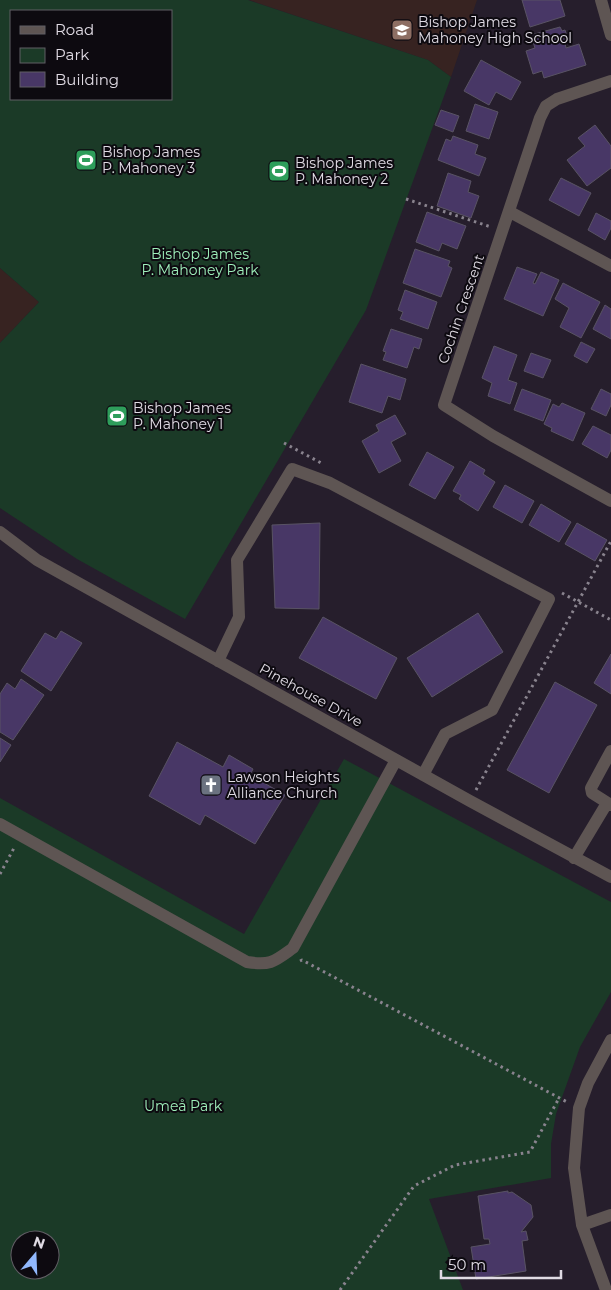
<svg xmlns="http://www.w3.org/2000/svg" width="611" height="1290" font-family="Montserrat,sans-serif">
<rect width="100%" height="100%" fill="#261e2c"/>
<path fill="#372321" d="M249,0H477L451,77L428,60Z
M0,268L39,302L0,343Z"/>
<path fill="#1b3a27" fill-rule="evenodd" d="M0,0H248L428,60L451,77L366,310L185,619L77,559L0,508V343L39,302L0,268ZM11,11H171V99H11Z
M344,759L611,902V992L580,1047L556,1114L551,1144V1178L429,1199L463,1290H0V798L244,934ZM20,1240H50V1270H20Z"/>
<path fill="#483766" stroke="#595364" d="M522,0H560L565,16L530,27Z
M560,27L562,31L565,30L569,42L565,43L566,48L579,44L586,65L544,78L542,71L533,74L526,51L535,48L531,35Z
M481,60L521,82L511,100L496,92L489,105L464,91Z
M475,104L498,112L489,139L466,131Z
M441,110L459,116L453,132L435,125Z
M595,125L611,146V168L587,186L567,160L585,146L578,138Z
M453,136L478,145L475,154L486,158L479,176L438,160L446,139L451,141Z
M448,173L471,181L468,192L479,196L471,218L437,206Z
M561,178L591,193L579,216L549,200Z
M427,212L466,226L457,249L442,243L439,251L416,242Z
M596,213L611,221V228L605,240L588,230Z
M415,249L450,261L448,266L452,268L441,297L403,283Z
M517,267L537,274L533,283L535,284L541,272L559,280L543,316L504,299Z
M563,283L600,302L581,338L560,327L569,308L555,299Z
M405,290L437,302L428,329L400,319L403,312L398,310Z
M605,305L611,309V339L593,329Z
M391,329L422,339L419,349L414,347L407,368L383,360L386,352L383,351Z
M581,342L595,349L587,363L574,356Z
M494,346L517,355L508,380L517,383L510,404L488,396L492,383L482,378Z
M531,353L551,360L543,378L524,371Z
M361,364L406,379L400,400L388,396L382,413L349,402Z
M522,389L551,400L543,421L514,410Z
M601,389L611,394V405L606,416L591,409Z
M562,403L585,413L573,441L551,431L552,428L544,424L553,404L559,407Z
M395,415L406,434L391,442L401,461L379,473L362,441L379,431L376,425Z
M593,426L611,435V450L607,458L582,444Z
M427,452L454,467L435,499L409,485Z
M470,461L485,470L483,474L495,482L478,511L459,499L461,495L453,491Z
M505,485L534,501L522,523L493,507Z
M541,504L571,522L559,542L529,525Z
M320,523L319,609L275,608L272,525Z
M577,523L607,540L595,561L565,544Z
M478,613L503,652L432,697L407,658Z
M323,617L397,658L376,699L299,658Z
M61,631L82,643L51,691L21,671L45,633L56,639Z
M611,654V694L594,683Z
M21,679L44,695L13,740L0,732V694L7,683L15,689Z
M555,682L597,705L549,793L507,770Z
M0,738L11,745L0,762Z
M177,742L223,767L229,755L253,769L250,775L285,795L255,844L205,815L200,825L149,796Z
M508,1191V1193L512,1192L531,1205L533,1217L521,1232L526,1231L528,1240L522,1241L526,1271L476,1279L471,1247L490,1244L489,1239H484L478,1196Z"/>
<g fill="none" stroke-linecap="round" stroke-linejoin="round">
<path stroke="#89838e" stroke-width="3" stroke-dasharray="2.5 4" stroke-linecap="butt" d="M406,199L491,227
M284,443L323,464
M562,593L611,620
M476,790L611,541
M0,874L14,848
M300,961L302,960L567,1102
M340,1290L414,1186L455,1165L530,1152L559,1098"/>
<path stroke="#5e5553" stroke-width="12" d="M601,0L611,35
M611,81L557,99L546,106L540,118L444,405L493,436L611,501
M510,212L611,266
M0,532L37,560L470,801L611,877
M218,661L239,617L237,560L292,469L330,483L549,599L492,710L445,734L423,775
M611,751L591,788L592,793L611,805
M0,824L247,962C271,966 275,961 293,948L396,760
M574,858L607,803
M582,1225L611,1215
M606,1290L582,1225L574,1168L579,1108L588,1083L611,1040"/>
</g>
<defs>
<g id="school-square" transform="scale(1.125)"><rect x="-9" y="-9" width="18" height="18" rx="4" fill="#8d6e63" stroke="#0d0a10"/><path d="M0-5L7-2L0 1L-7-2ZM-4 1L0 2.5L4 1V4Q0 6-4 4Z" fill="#fff"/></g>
<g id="stadium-square" transform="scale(1.125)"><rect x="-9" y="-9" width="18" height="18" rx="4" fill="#2e9e5b" stroke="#0d0a10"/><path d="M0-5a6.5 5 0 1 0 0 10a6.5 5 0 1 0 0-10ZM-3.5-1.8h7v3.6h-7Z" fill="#fff"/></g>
<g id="church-square" transform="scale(1.125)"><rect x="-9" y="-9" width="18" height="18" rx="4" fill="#6b7280" stroke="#0d0a10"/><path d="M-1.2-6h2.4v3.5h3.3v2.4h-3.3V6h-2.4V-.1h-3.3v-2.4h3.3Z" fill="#fff"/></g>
</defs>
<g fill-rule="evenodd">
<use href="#school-square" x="402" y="30"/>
<use href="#stadium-square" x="86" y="160"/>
<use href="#stadium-square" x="279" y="171"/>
<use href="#stadium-square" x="117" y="416"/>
<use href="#church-square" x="211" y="785"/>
</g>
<g text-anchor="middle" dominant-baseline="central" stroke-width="4" stroke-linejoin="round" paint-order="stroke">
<g font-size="14" fill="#e0dbe4" stroke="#0d0a10" text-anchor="start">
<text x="418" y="22">Bishop James<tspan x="418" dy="16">Mahoney High School</tspan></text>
<text x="102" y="152">Bishop James<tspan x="102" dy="16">P. Mahoney 3</tspan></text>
<text x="295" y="163">Bishop James<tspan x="295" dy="16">P. Mahoney 2</tspan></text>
<text x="133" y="408">Bishop James<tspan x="133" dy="16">P. Mahoney 1</tspan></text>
<text x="227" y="777">Lawson Heights<tspan x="227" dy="16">Alliance Church</tspan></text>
</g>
<g font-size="14" fill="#9ff0bb" stroke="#0d0a10">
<text x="200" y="254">Bishop James<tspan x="200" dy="16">P. Mahoney Park</tspan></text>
<text x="183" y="1106">Umeå Park</text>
</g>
<g font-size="14" fill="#e0dbe4" stroke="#0d0a10">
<text transform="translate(461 309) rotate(-71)">Cochin Crescent</text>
<text transform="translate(311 695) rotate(29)">Pinehouse Drive</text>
</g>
</g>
<rect x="10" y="10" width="162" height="90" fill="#0d0a10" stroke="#615e65"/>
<rect x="20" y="26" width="25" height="8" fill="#5e5553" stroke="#615e65"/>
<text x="55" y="35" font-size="15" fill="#e0dbe4">Road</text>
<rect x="20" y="48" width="25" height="15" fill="#1b3a27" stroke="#615e65"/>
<text x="55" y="60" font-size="15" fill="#e0dbe4">Park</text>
<rect x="20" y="72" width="25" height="15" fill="#483766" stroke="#615e65"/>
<text x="55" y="85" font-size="15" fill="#e0dbe4">Building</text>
<g transform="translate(35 1255) rotate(19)"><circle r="24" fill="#0d0a10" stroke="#615e65"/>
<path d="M0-4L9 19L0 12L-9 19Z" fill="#91b8fd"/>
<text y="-8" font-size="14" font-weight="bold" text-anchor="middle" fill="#e0dbe4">N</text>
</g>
<path d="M441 1270v8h120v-8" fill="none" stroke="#e0dbe4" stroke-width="2.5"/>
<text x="448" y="1270" font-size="15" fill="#e0dbe4" stroke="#0d0a10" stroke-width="4" paint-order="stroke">50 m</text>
</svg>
